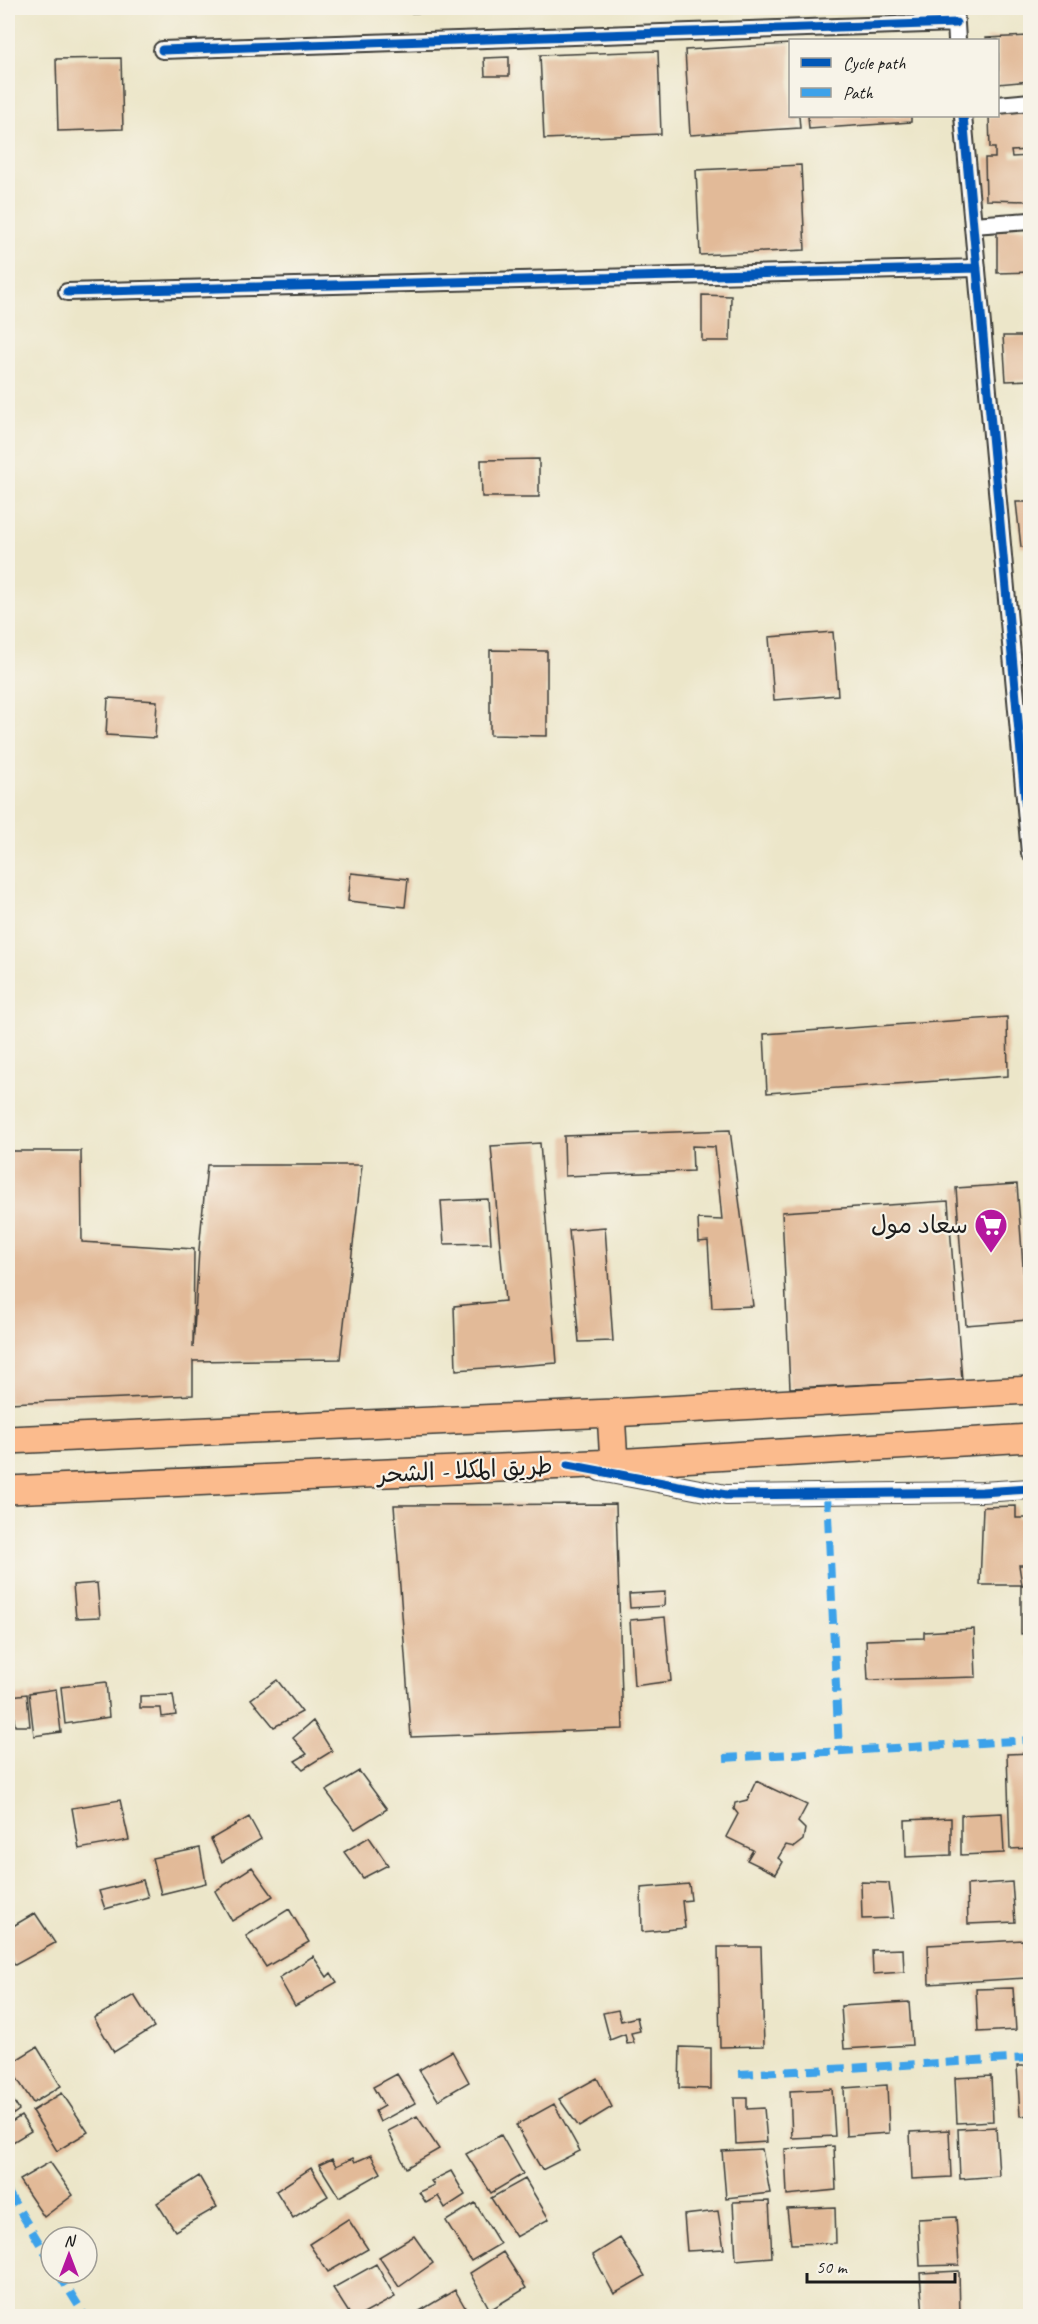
<svg xmlns="http://www.w3.org/2000/svg" width="1038" height="2324" font-family="Caveat,'Playpen Sans Arabic',sans-serif">
<rect width="100%" height="100%" fill="#f7f3e8"/>
<filter id="ink" filterUnits="userSpaceOnUse"><feTurbulence type="fractalNoise" baseFrequency=".0167" numOctaves="2"/><feDisplacementMap in="SourceGraphic" scale="12" xChannelSelector="R" yChannelSelector="G"/><feConvolveMatrix kernelMatrix="1 2 1 2 8 2 1 2 1" color-interpolation-filters="sRGB"/></filter>
<filter id="wash" filterUnits="userSpaceOnUse"><feTurbulence type="fractalNoise" baseFrequency=".008" numOctaves="4" result="noise"/><feDisplacementMap in="SourceGraphic" scale="24" xChannelSelector="R" yChannelSelector="G"/><feGaussianBlur stdDeviation="1.35" result="paint"/><feColorMatrix in="noise" values="0 0 0 0 0 0 0 0 0 0 0 0 0 0 0 0 0 1.4 0 .05"/><feComposite in="paint" operator="in"/></filter>
<g filter="url(#wash)">
<rect width="100%" height="100%" fill="#ece6c9"/>
<g id="blocks">
<path fill="#e2ba98" d="M401,8H456L454,12L401,13Z
M1028,36L1030,81L998,84V40H986V38Z
M790,44V116H799L800,128L690,135L685,50Z
M658,51L661,134L544,139L540,55Z
M509,57V76H485L484,58Z
M121,58L123,129L58,131L56,59Z
M1030,111V150L1011,151L1012,157L1030,156V201L986,200L985,158H995V148H990L989,116H998V113Z
M808,116H911V122L809,129Z
M801,165L805,250L700,255L696,170Z
M1030,228V272L997,273V229Z
M702,295L731,296L730,341H702Z
M1003,336H1030V380L1006,381Z
M539,459V497H482L481,460Z
M1016,502H1030V546L1021,547Z
M833,632L838,695L774,700L769,637Z
M490,650L547,651V736L490,735Z
M108,698L157,701L155,738L106,735Z
M351,873L408,879L405,907L348,901Z
M1007,1017L1008,1076L767,1093L764,1034Z
M730,1130L753,1306L712,1308L708,1241L699,1242L698,1219L722,1220L715,1147L692,1146L693,1171L565,1176L564,1136Z
M540,1143L557,1363L456,1370L454,1306L505,1301L491,1146Z
M8,1151H81L82,1242L194,1249L193,1348L199,1250L207,1165H362L340,1359L193,1361V1395L8,1403Z
M1017,1184L1027,1320L966,1325L956,1188Z
M488,1199L491,1243L444,1244L441,1201Z
M948,1201L962,1380L790,1388L782,1212Z
M605,1227L613,1341L579,1342L569,1230Z
M616,1504L623,1729L411,1737L394,1505Z
M1016,1506V1518H1030V1565H1019L1022,1585H980L983,1507Z
M97,1583L100,1617L76,1618L73,1585Z
M1021,1586H1030V1656H1029L1028,1633L1021,1634Z
M665,1592L664,1606L630,1608L629,1594Z
M665,1617L671,1681L634,1686L630,1620Z
M974,1629L976,1677L868,1680L866,1640L924,1638V1632Z
M277,1680L302,1712L274,1727L251,1699Z
M106,1682L109,1717L65,1724L61,1687Z
M56,1689L61,1732L34,1736L29,1693Z
M27,1694L30,1726H15L11,1696Z
M173,1695L176,1715L162,1717L161,1708H140V1696Z
M313,1721L332,1751L303,1769L295,1761L307,1754L293,1738Z
M1030,1753V1848L1010,1849L1007,1754Z
M359,1771L387,1809L355,1829L326,1791Z
M756,1781L807,1805L798,1822L805,1829L803,1840L794,1847L786,1845L778,1858L783,1862L776,1874L747,1860L753,1850L726,1837L738,1814L734,1809L735,1803L747,1800Z
M120,1800L129,1840L79,1849L72,1808Z
M1002,1813L1004,1853L961,1855V1815Z
M249,1817L261,1839L222,1862L211,1839Z
M951,1818V1855L906,1857L905,1820Z
M369,1837L388,1865L363,1878L344,1852Z
M200,1848L206,1883L161,1894L152,1858Z
M252,1867L273,1896L232,1921L215,1891Z
M143,1880L148,1897L105,1909L99,1891Z
M861,1882L889,1883L893,1918L862,1919Z
M1012,1882L1015,1922L968,1924L967,1885Z
M689,1884L691,1900L682,1901L685,1928L642,1932L641,1888Z
M289,1909L309,1942L266,1967L246,1936Z
M35,1913L55,1943L15,1965L8,1952V1929Z
M1023,1940L1026,1978L929,1984L928,1945Z
M718,1947H761L764,2046L720,2047Z
M903,1949L904,1972L873,1974L872,1950Z
M313,1956L327,1977L331,1973L337,1982L295,2006L279,1978Z
M1013,1988L1016,2030L978,2032L976,1989Z
M134,1995L154,2027L114,2052L94,2018Z
M909,2002L912,2045L844,2049L841,2006Z
M618,2010L621,2021L637,2017L640,2031L631,2033L634,2043L627,2044L625,2034L610,2040L603,2013Z
M37,2047L61,2086L33,2103L8,2065Z
M680,2047L711,2048V2089L679,2088Z
M452,2051L469,2082L438,2100L419,2070Z
M1017,2066H1030V2115L1020,2116Z
M397,2074L415,2103L380,2122L375,2111L384,2106L373,2087Z
M991,2076L993,2121L957,2123L955,2078Z
M597,2078L612,2107L579,2127L559,2099Z
M887,2085L889,2133L846,2136L844,2088Z
M832,2089L835,2136L792,2138L790,2091Z
M8,2092L19,2110L8,2118Z
M62,2093L88,2132L57,2151L32,2111Z
M734,2098H747V2109L764,2108L767,2142L736,2144Z
M554,2104L580,2151L542,2170L516,2125Z
M21,2116L31,2131L8,2145V2124Z
M417,2116L439,2149L406,2168L388,2131Z
M996,2127L999,2176L960,2179L958,2129Z
M949,2130L951,2177L912,2179L910,2132Z
M501,2135L523,2174L491,2193L466,2154Z
M834,2146L836,2190L787,2195L785,2149Z
M762,2149L770,2193L726,2198L722,2151Z
M371,2155L381,2173L339,2197L319,2165L332,2159L336,2166L353,2158L355,2162Z
M50,2162L73,2195L44,2217L19,2180Z
M311,2168L328,2196L293,2218L276,2191Z
M451,2171L465,2195L445,2208L438,2196L426,2203L419,2192L434,2185L431,2181Z
M199,2176L217,2207L175,2231L157,2203Z
M525,2179L549,2219L516,2237L491,2198Z
M769,2201L772,2257L736,2260L733,2202Z
M475,2203L500,2244L471,2261L446,2221Z
M835,2207L836,2243L791,2244L787,2209Z
M718,2211L724,2249L687,2251L684,2215Z
M956,2217L959,2265L920,2266L918,2219Z
M348,2219L368,2249L328,2272L309,2244Z
M414,2236L433,2263L399,2287L379,2257Z
M620,2238L645,2276L614,2294L593,2255Z
M503,2252L526,2288L490,2310L470,2273Z
M376,2264L395,2297L360,2316H351L333,2288Z
M959,2271L960,2316H923L920,2273Z
M455,2290L470,2316H414L413,2315Z"/>
</g>
</g>
<g filter="url(#ink)">
<use href="#blocks" fill-opacity="0" stroke="#3b3a36" stroke-width="1.5"/>
<g fill="none" stroke-linecap="round" stroke-linejoin="round">
<g stroke="#3b3a36" stroke-width="20">
<path id="minor" d="M955,8L957,40
M162,50L956,23
M998,105L1030,102
M963,116L1030,853
M973,225L1030,221
M67,292L977,268"/>
</g>
<g stroke="#3b3a36" stroke-width="22">
<path id="tertiary" d="M600,1471L726,1495L982,1492L1030,1489"/>
</g>
<g stroke="#3b3a36" stroke-width="30">
<path id="trunk" d="M611,1413L614,1463
M8,1440L611,1413L1030,1390
M8,1490L614,1463L1030,1438"/>
</g>
<use href="#minor" stroke="#fff" stroke-width="16"/>
<use href="#tertiary" stroke="#fff" stroke-width="20"/>
<use href="#trunk" stroke="#fbbb8d" stroke-width="27"/>
<path stroke="#3da2ea" stroke-width="8" stroke-dasharray="15 8" stroke-linecap="butt" d="M827,1494L839,1751
M724,1758L1030,1740
M739,2074L1030,2058
M8,2192L51,2262
M58,2273L85,2316"/>
<g stroke="#f7f3e8" stroke-width="13">
<path id="cycleway" d="M162,50L956,23
M963,116L1030,853
M67,292L977,268
M568,1465L726,1495L982,1492L1030,1489"/>
</g>
<use href="#cycleway" stroke="#0057b8" stroke-width="9"/>
</g>
</g>
<defs>
<g id="supermarket-pin" transform="scale(1.725)"><path d="M0 17L-7.5 6A9.5 9.5 0 1 1 7.5 6Z" fill="#b5179e" stroke="#f7f3e8"/><path d="M-6-5.5h2.5l.6 2H6L4.5 2H-2.5L-4.4-4H-6ZM-1.5 3.2a1.3 1.3 0 1 0 .1 0ZM3 3.2a1.3 1.3 0 1 0 .1 0Z" fill="#fff"/></g>
</defs>
<g fill-rule="evenodd">
<use href="#supermarket-pin" x="991" y="1225"/>
</g>
<g text-anchor="middle" dominant-baseline="central" stroke-width="4.5" stroke-linejoin="round" paint-order="stroke">
<g font-size="24" fill="#1c1c1c" stroke="#f7f3e8" text-anchor="end">
<text x="968" y="1225">سعاد مول</text>
</g>
<g font-size="24" fill="#1c1c1c" stroke="#f7f3e8">
<text transform="translate(465 1470) rotate(-3)">طريق المكلا - الشحر</text>
</g>
</g>
<rect width="1038" height="2324" fill="none" stroke="#f7f3e8" stroke-width="30"/>
<rect x="789" y="39" width="210" height="78" fill="#f7f3e8" stroke="#9f9d96" stroke-width="1.5"/>
<rect x="801" y="58" width="30" height="9" fill="#0057b8" stroke="#9f9d96" stroke-width="1.5"/>
<text x="843" y="69" font-size="18" fill="#1c1c1c">Cycle path</text>
<rect x="801" y="88" width="30" height="9" fill="#3da2ea" stroke="#9f9d96" stroke-width="1.5"/>
<text x="843" y="99" font-size="18" fill="#1c1c1c">Path</text>
<g transform="translate(69 2255)"><circle r="28" fill="#f7f3e8" stroke="#9f9d96" stroke-width="1.5"/>
<path d="M0-4.5L10 22L0 15L-10 22Z" fill="#b5179e"/>
<text y="-9" font-size="16" font-weight="bold" text-anchor="middle" fill="#1c1c1c">N</text>
</g>
<path d="M807 2273v9h148v-9" fill="none" stroke="#1c1c1c" stroke-width="3"/>
<text x="816" y="2273" font-size="18" fill="#1c1c1c" stroke="#f7f3e8" stroke-width="4.5" paint-order="stroke">50 m</text>
</svg>
